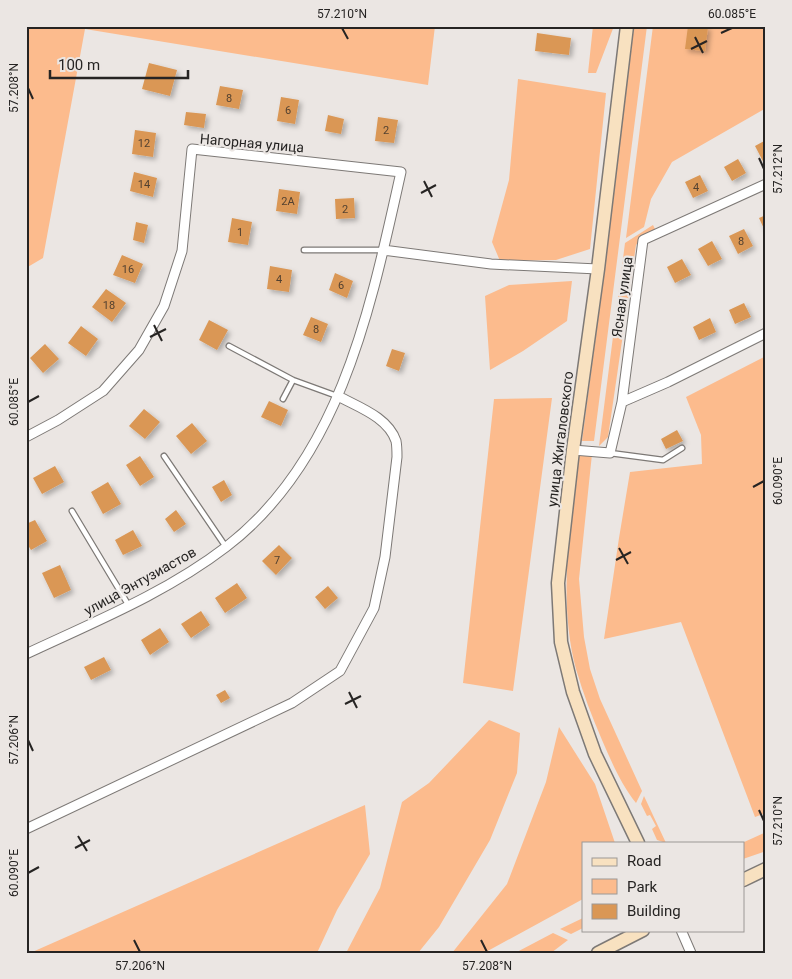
<svg xmlns="http://www.w3.org/2000/svg" width="792" height="979" font-family="Roboto,sans-serif">
<defs>
<filter id="shadow"><feDropShadow dx="3" dy="3" stdDeviation="2.5" flood-color="#0004"/></filter>
</defs>
<rect width="100%" height="100%" fill="#ebe6e3"/>
<path fill="#fcbb8d" d="M26,26H435L428,85L85,29L43,258L26,268Z
M593,26H614L596,73H588Z
M634,26H647L594,441H582L604,273Z
M653,26H766V108L672,162L651,199L644,227L626,238Z
M518,79L606,93L590,249L556,260L500,261L492,242L509,180Z
M653,225L656,231L641,239L636,245L608,437L599,446L625,243Z
M572,281L567,321L523,351L490,370L485,296L509,285Z
M766,356V813L755,817L681,622L604,639L619,538L630,472L702,464L701,435L686,397Z
M552,398L513,691L463,683L494,399Z
M580,453L592,454L579,579L584,637L590,669L600,699L642,791L636,803C621,784 612,763 602,740C592,717 583,693 576,669C558,603 570,524 577,457Z
M489,720L520,733L517,773L490,840L439,927L418,953H346L380,888L402,802L429,783Z
M559,727L595,784L615,843H583V899L484,953H452L507,884L546,782Z
M644,796L666,843L657,840L652,829L656,826L650,815L647,816L641,804Z
M365,805L370,854L337,910L317,953H30Z
M766,832V851L743,859L742,843Z
M583,918V928L571,934L560,929Z
M553,933L568,940L551,953H515Z"/>
<path fill="#da9755" filter="url(#shadow)" d="M688,26L708,27L705,51L685,49Z
M537,33L571,38L569,55L535,51Z
M149,63L177,70L170,96L142,89Z
M220,86L243,90L239,109L216,105Z
M281,97L299,100L295,124L277,121Z
M186,112L206,114L204,128L184,125Z
M328,115L344,119L341,134L325,131Z
M378,117L398,120L394,143L375,141Z
M135,130L156,133L153,157L132,154Z
M766,140V167L755,146Z
M738,159L746,173L732,181L724,167Z
M134,172L157,178L153,197L130,191Z
M700,175L708,191L693,198L685,182Z
M279,189L300,192L297,214L276,211Z
M354,198L355,218L336,219L335,199Z
M766,215V233L759,218Z
M232,218L252,222L248,245L228,242Z
M136,222L148,225L144,243L133,240Z
M744,229L753,246L738,254L729,236Z
M712,241L722,259L708,266L698,249Z
M122,255L143,264L135,283L113,275Z
M682,259L691,275L675,283L667,267Z
M270,266L292,270L289,292L267,289Z
M335,273L353,281L347,298L329,290Z
M106,289L126,303L112,322L92,307Z
M744,303L751,317L735,324L729,310Z
M311,317L328,324L321,342L303,335Z
M710,318L716,332L699,340L693,327Z
M209,320L228,330L217,350L199,340Z
M81,326L98,339L86,356L68,343Z
M45,344L59,359L43,373L30,358Z
M392,349L405,353L399,371L386,366Z
M269,401L288,410L281,426L261,417Z
M144,409L160,422L145,439L129,426Z
M192,423L207,441L191,454L176,436Z
M677,430L683,441L666,449L661,439Z
M140,456L154,477L140,486L126,465Z
M55,466L64,482L42,494L33,478Z
M224,480L232,495L221,502L212,487Z
M108,482L121,504L103,514L91,492Z
M176,510L186,524L174,532L165,519Z
M35,520L47,541L31,550L26,542V524Z
M133,530L142,546L123,555L115,540Z
M279,545L292,558L276,575L262,561Z
M60,565L71,590L54,598L42,573Z
M237,583L247,598L225,613L215,598Z
M328,586L338,598L325,609L315,597Z
M201,611L210,625L191,638L181,624Z
M160,628L169,642L150,655L141,640Z
M104,657L111,670L91,680L84,667Z
M225,690L230,698L221,703L216,695Z"/>
<g fill="none" stroke-linecap="round" stroke-linejoin="round">
<g stroke="#7d7976" stroke-width="7">
<path id="lane" d="M304,250H383
M229,346L293,380L337,396
M283,399L293,380
M610,453L663,460L682,448
M164,456L226,547
M72,511L129,606"/>
</g>
<g stroke="#7d7976" stroke-width="11">
<path id="street" d="M383,250L491,264L598,269
M622,402L668,382L766,333
M26,437L58,420L103,391L139,350L164,306L182,251L192,149L401,172C371,306 341,459 226,547C166,593 94,622 26,654
M573,450L610,453L622,402L643,240L766,184
M26,829L292,703L340,671L374,608L385,557L397,457C397,452 397,446 396,441C388,417 358,407 338,396
M681,930L691,953"/>
</g>
<g stroke="#7d7976" stroke-width="15">
<path id="secondary" d="M627,26L598,269L573,450L558,583L561,642L573,692L595,754L638,843
M743,880L766,869
M598,953L643,930"/>
</g>
<use href="#lane" stroke="#fff" stroke-width="4.5"/>
<use href="#street" stroke="#fff" stroke-width="9"/>
<use href="#secondary" stroke="#f8e1c0" stroke-width="12"/>
</g>
<path fill="none" stroke="#262423" stroke-width="2" d="M342,28L348,39M721,33L732,28M695,37L703,53M691,49L707,41M28,88L33,99M759,158L764,169M424,181L432,197M421,193L436,185M154,325L162,341M150,337L166,329M28,402L39,396M753,487L764,481M619,548L628,564M616,560L631,552M349,692L357,708M345,704L361,696M28,740L33,751M759,810L764,821M78,836L87,851M75,848L90,840M28,873L39,867M134,940L140,952M481,940L487,952"/>
<g text-anchor="middle" dominant-baseline="central" stroke-width="4.5" stroke-linejoin="round" paint-order="stroke">
<g font-size="11" fill="#534130">
<text x="229" y="98">8</text>
<text x="288" y="110">6</text>
<text x="386" y="130">2</text>
<text x="144" y="143">12</text>
<text x="144" y="184">14</text>
<text x="696" y="187">4</text>
<text x="288" y="201">2А</text>
<text x="345" y="209">2</text>
<text x="240" y="232">1</text>
<text x="741" y="241">8</text>
<text x="128" y="269">16</text>
<text x="279" y="279">4</text>
<text x="341" y="285">6</text>
<text x="109" y="305">18</text>
<text x="316" y="329">8</text>
<text x="277" y="560">7</text>
</g>
<g font-size="14" fill="#262423" stroke="#ebe6e3">
<text transform="translate(252 143) rotate(5)">Нагорная улица</text>
<text transform="translate(622 297) rotate(-82)">Ясная улица</text>
<text transform="translate(560 439) rotate(-83)">улица Жигаловского</text>
<text transform="translate(140 581) rotate(-29)">улица Энтузиастов</text>
</g>
</g>
<rect width="792" height="979" fill="none" stroke="#ebe6e3" stroke-width="55"/>
<rect x="582" y="842" width="162" height="90" fill="#ebe6e3" stroke="#9c9896"/>
<rect x="592" y="858" width="25" height="8" fill="#f8e1c0" stroke="#9c9896"/>
<text x="627" y="866" font-size="15" fill="#262423">Road</text>
<rect x="592" y="879" width="25" height="15" fill="#fcbb8d" stroke="#9c9896"/>
<text x="627" y="892" font-size="15" fill="#262423">Park</text>
<rect x="592" y="904" width="25" height="15" fill="#da9755" stroke="#9c9896"/>
<text x="627" y="916" font-size="15" fill="#262423">Building</text>
<path d="M50 70v8h138v-8" fill="none" stroke="#262423" stroke-width="2.5"/>
<text x="58" y="70" font-size="15" fill="#262423" stroke="#ebe6e3" stroke-width="4" paint-order="stroke">100 m</text>
<rect x="28" y="28" width="736" height="924" fill="none" stroke="#262423" stroke-width="2"/>
<g font-size="12" text-anchor="middle" fill="#262423">
<text x="342" y="18">57.210°N</text>
<text x="732" y="18">60.085°E</text>
<text transform="translate(14 88) rotate(-90)" y="4">57.208°N</text>
<text transform="translate(778 169) rotate(-90)" y="4">57.212°N</text>
<text transform="translate(14 402) rotate(-90)" y="4">60.085°E</text>
<text transform="translate(778 481) rotate(-90)" y="4">60.090°E</text>
<text transform="translate(14 740) rotate(-90)" y="4">57.206°N</text>
<text transform="translate(778 821) rotate(-90)" y="4">57.210°N</text>
<text transform="translate(14 873) rotate(-90)" y="4">60.090°E</text>
<text x="140" y="970">57.206°N</text>
<text x="487" y="970">57.208°N</text>
</g>
</svg>
